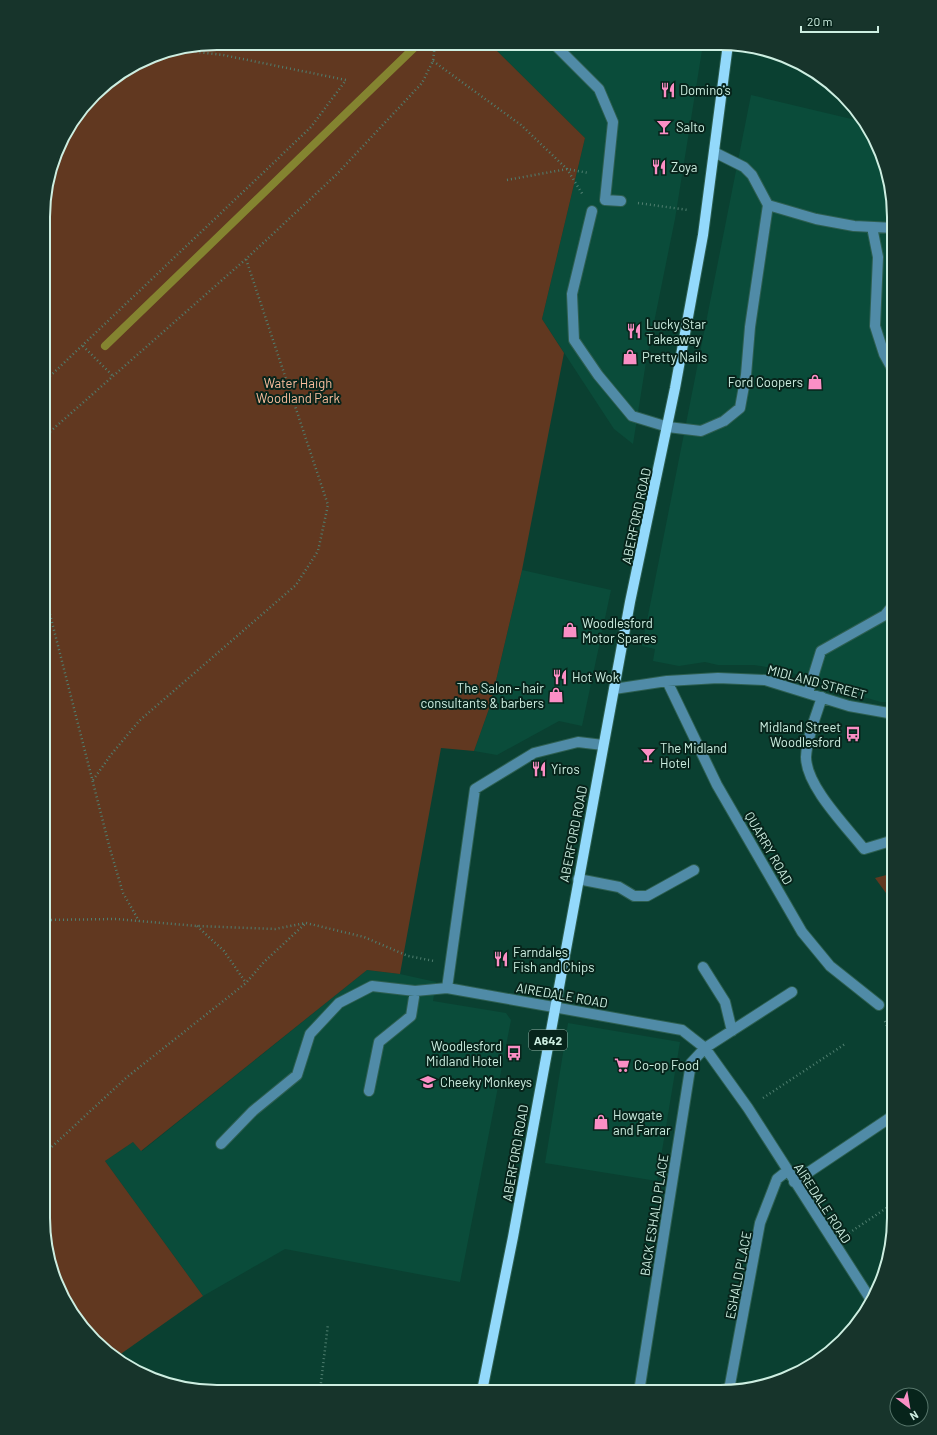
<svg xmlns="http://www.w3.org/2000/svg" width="937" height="1435" font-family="Barlow,sans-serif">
<rect width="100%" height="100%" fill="#0a4031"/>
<path fill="#0a4c3a" d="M490,44H703L675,219L646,362L633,444L614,429L542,319L585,138Z
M751,95L864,122L881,150L894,217V702H881L832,688L785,670L754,665H718L705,662L679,666L653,661L655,649L642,646Z
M522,570L611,590L582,726L559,721L497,755L474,751L490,706Z
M367,970L400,974L436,982L433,1001L506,1013L511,1020L460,1282L285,1249L203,1296L105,1161L133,1142L142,1151Z
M568,1023L680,1042L657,1181L545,1163Z"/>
<path fill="#613820" d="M217,43L490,44L585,138L542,319L564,353L522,570L490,706L474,751L441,748L400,974L367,970L141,1151L133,1142L105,1161L203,1296L115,1358L79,1324L56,1285L43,1218L44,195L61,140L102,86L151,56Z
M894,873V904L875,878Z"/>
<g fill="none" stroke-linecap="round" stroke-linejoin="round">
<path stroke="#848430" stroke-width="8" d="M105,346L418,44"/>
<g stroke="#2d5f51" stroke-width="12">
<path id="minor" d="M554,44L599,89L613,122L605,200L621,201
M714,152L744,167L752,175L768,205L816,219L854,226L894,228
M592,211L572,294L574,340L598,375L632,416L668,427L701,431L724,421L740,408L746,375L750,327L768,205
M872,227L878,257L875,326L884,354L894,372
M667,681L717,785L802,932L830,966L879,1005
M614,689L667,681L718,678L765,680L849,706L894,714
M808,693L821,651L885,615L894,604
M822,697C816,716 807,737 806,757C806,786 846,826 864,849L894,840
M603,745L578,742L534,753L475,789L447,988L682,1030L705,1048L748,1108L871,1300
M578,879L619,887L634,896H647L694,870
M703,967L725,1002L732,1031
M369,1091L379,1042L411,1016L415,991
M221,1144L253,1111L297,1075L310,1034L339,1003L372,986L415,991L447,988
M794,1182L891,1117
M729,1390L760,1223L777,1179L787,1171
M639,1392L691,1063L705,1048L792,992"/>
</g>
<g stroke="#2d5f51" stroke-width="12">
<path id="major" d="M482,1391L513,1237L630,602L675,388L703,235L728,44"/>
</g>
<path stroke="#507f70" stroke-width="2.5" stroke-dasharray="1 3" stroke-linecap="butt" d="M433,61L521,125L567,169L583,195
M507,180L567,169L589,173
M638,203L688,210
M83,346L113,376
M44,382L311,127L346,80L223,55L181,50
M44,437L246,259L336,175L422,83L433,61L435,44
M44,591L110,849L123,893L139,921
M93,780L110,756L139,721L296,585L318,551L328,505L246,259
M43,920L116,919L197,926L275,929L306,923L364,937L408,956L434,961
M197,926L224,951L246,983
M885,1021L894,1045
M894,1097L890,1091L894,1081
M763,1098L845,1044
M43,1155L127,1077L246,983L264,962L306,923
M849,1233L894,1203
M320,1391L328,1324"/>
<use href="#minor" stroke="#508ba7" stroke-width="10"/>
<use href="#major" stroke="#93d9fb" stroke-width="10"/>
</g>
<defs>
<g id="restaurant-bare" transform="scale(1.2)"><path d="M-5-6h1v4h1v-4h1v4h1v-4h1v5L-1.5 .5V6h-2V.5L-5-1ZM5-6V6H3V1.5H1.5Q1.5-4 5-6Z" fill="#fb8fc5" stroke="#07241b" stroke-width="2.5" paint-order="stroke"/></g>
<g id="bar-bare" transform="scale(1.2)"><path d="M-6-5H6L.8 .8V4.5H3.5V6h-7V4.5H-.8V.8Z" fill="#fb8fc5" stroke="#07241b" stroke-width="2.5" paint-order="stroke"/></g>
<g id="shop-bare" transform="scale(1.2)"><path d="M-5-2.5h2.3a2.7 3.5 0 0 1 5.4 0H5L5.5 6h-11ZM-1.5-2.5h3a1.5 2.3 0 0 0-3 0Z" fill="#fb8fc5" stroke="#07241b" stroke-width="2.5" paint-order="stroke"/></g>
<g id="bus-bare" transform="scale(1.2)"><path d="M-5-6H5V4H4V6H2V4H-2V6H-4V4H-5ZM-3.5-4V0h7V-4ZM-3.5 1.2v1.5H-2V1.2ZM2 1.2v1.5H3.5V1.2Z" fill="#fb8fc5" stroke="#07241b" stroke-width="2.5" paint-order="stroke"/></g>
<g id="supermarket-bare" transform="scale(1.2)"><path d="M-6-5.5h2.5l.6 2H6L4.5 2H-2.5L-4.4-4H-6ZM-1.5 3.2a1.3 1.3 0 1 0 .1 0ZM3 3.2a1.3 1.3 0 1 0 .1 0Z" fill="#fb8fc5" stroke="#07241b" stroke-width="2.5" paint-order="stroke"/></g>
<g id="school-bare" transform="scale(1.2)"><path d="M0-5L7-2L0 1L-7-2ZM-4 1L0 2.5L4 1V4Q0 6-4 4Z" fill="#fb8fc5" stroke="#07241b" stroke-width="2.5" paint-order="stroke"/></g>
</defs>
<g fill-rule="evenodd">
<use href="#restaurant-bare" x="668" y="90"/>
<use href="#bar-bare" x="664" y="127"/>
<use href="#restaurant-bare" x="659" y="167"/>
<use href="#restaurant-bare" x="634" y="331"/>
<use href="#shop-bare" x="630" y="357"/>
<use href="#shop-bare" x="815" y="382"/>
<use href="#shop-bare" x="570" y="630"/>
<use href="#restaurant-bare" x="560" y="677"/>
<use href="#shop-bare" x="556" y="695"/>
<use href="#bus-bare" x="853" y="734"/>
<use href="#bar-bare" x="648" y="755"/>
<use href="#restaurant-bare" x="539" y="769"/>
<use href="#restaurant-bare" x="501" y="959"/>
<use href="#bus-bare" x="514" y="1053"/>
<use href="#supermarket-bare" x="622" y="1065"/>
<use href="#school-bare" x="428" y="1082"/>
<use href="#shop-bare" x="601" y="1122"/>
</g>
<g text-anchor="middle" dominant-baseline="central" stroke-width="4" stroke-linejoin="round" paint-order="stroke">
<rect fill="#07241b" stroke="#92b1a6" stroke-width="1" x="529" y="1030" width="38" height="20" rx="3"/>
<g font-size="12" font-weight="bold" fill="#cdeee1">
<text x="548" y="1040">A642</text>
</g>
<g font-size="13" fill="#cdeee1" stroke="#07241b" text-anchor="start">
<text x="680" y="90">Domino's</text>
<text x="676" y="127">Salto</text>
<text x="671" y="167">Zoya</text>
<text x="646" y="324">Lucky Star<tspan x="646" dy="15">Takeaway</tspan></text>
<text x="642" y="357">Pretty Nails</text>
<text x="803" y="382" text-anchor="end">Ford Coopers</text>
<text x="582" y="623">Woodlesford<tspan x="582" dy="15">Motor Spares</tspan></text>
<text x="572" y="677">Hot Wok</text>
<text x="544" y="688" text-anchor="end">The Salon - hair<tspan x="544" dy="15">consultants &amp; barbers</tspan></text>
<text x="841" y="727" text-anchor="end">Midland Street<tspan x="841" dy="15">Woodlesford</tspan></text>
<text x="660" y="748">The Midland<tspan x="660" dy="15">Hotel</tspan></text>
<text x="551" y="769">Yiros</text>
<text x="513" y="952">Farndales<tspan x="513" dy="15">Fish and Chips</tspan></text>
<text x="502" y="1046" text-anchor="end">Woodlesford<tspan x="502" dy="15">Midland Hotel</tspan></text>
<text x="634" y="1065">Co-op Food</text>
<text x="440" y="1082">Cheeky Monkeys</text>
<text x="613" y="1115">Howgate<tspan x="613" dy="15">and Farrar</tspan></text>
</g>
<g font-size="13" fill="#f9bd9d" stroke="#07241b">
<text x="298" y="383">Water Haigh<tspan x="298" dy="15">Woodland Park</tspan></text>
</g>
<g font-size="13" fill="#cdeee1" stroke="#07241b">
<text transform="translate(636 516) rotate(-78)">ABERFORD ROAD</text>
<text transform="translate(817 682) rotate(15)">MIDLAND STREET</text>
<text transform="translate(573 834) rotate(-79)">ABERFORD ROAD</text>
<text transform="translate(769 848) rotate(60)">QUARRY ROAD</text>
<text transform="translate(562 995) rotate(10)">AIREDALE ROAD</text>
<text transform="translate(515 1153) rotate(-80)">ABERFORD ROAD</text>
<text transform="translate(823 1203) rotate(57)">AIREDALE ROAD</text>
<text transform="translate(654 1215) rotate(-81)">BACK ESHALD PLACE</text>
<text transform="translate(738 1275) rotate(-79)">ESHALD PLACE</text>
</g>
</g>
<path d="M0 0H937V1435H0ZM217 50H720A167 167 0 0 1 887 217V1218A167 167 0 0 1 720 1385H217A167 167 0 0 1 50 1218V217A167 167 0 0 1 217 50Z" fill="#17342b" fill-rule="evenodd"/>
<path fill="none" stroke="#cdeee1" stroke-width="2" d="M217 50H720A167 167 0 0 1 887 217V1218A167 167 0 0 1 720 1385H217A167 167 0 0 1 50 1218V217A167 167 0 0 1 217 50Z"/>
<g transform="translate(909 1407) rotate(149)"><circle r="19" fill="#07241b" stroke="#56756a"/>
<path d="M0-3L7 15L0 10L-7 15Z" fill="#fb8fc5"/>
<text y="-6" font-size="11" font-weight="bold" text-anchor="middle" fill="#cdeee1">N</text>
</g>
<path d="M801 26v6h77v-6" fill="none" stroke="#cdeee1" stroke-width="2"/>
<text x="807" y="26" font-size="12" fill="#cdeee1" stroke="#07241b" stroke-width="3" paint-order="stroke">20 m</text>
</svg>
